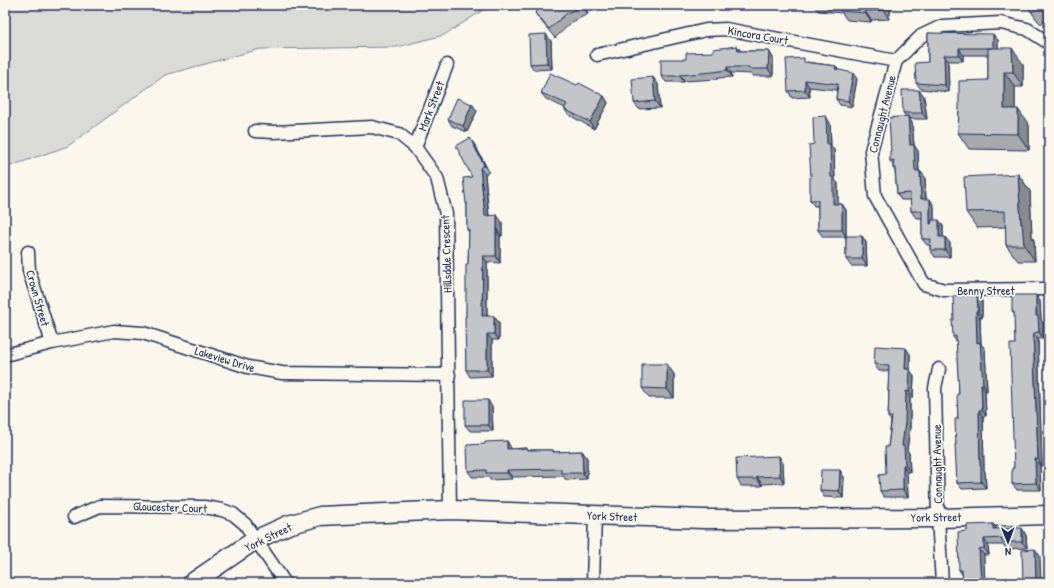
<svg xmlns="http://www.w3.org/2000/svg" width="1054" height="588" font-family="'Patrick Hand',sans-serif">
<rect width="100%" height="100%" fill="#fbf7ec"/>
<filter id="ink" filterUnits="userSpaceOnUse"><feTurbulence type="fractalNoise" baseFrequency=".025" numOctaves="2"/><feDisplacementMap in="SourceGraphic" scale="8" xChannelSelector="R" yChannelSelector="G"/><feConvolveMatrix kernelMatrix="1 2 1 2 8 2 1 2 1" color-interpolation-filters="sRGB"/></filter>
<g filter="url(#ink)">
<path fill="#dadad7" stroke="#7a849a" d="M5,5H491L444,35L397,47L260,49L165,75L68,146L5,168Z"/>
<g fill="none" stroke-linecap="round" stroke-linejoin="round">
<g stroke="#1b2f5e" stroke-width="15">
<path id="street" d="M1049,44L1047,42L1027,29L1001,23L942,26L921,36L896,61L871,151L875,196L924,284L944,290L1049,289
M597,55L706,30L726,29L896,61
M255,131L274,132L372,127L399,134L415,147L437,178L446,214L450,510
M415,147L447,65
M28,252L29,271L52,343
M5,355L52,343L114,331L143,333L248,367L282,373L449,375
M939,369L935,388L938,518L942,583
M74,517L100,506L204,507L222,510L233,514L245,524L285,583
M593,583L595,515"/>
</g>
<g stroke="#1b2f5e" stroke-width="21">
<path id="secondary" d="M192,583L255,540L288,525L320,516L450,510L704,519L938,518L1049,515"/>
</g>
<use href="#street" stroke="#fbf7ec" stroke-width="12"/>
<use href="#secondary" stroke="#fbf7ec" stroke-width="18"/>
</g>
<path fill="#a8a9ad" stroke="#1b2f5e" d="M543,5H584L588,14L572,22L555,38L541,21L535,13Z
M600,5H650L621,7V8L601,7Z
M790,5H901V6L891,8L889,19L871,20V22L847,20L842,13L818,11L813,5Z
M1030,5H1049V17L1041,24L1037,20L1028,7Z
M928,33L998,40V48L1023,64V87H1015V109L1029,125V150L969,149L958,133L959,109L988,80V55H963V61H948L949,92L921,89L916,83L928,62Z
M551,41L552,69L534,70L530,64Z
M741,51H769L773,58V76H753L752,74L731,73L732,77L717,78L718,79L684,81V82H666L661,76L686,59Z
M807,62L836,66L838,70L857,79L852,107L840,105L836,99L837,90L809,87L810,97L792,98L788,91Z
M658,84L660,108L639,109L634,103Z
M919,90L924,96L927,119H910L912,123L914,145L918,151L919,171H920L925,177L926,199L934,206V220L943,226V237L950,243V257H935L930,250V245H927L922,239V218H916L911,211V200H901L897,194L895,171L893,168V165L890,161L891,151L906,116L903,113Z
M541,93L604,96L608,103L594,129L569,115L564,109L565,108L546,99Z
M472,104L477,111L467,132L452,126L448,119Z
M830,123L831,146L834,150L835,180L838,183V204H842L846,210V236L866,242L867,266H851L846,259V237H823L818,230V206H814L810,200L814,144Z
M475,145L489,172L485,174L489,215L502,222V236H500V263L487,262V316H494L499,323V340H492V376L470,377L466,370V317L468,265L469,232L467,230V205L466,203L472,177Z
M1018,174L1030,191L1032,237L1034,240L1035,261H1018L1006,245V227L977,228L966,212Z
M1036,295L1040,301L1041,320L1043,322V339H1038L1042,466H1040L1041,490H1017L1012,484L1014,468L1015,344V315L1012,312Z
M982,301V318H980L981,344L985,349L987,391H985L986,416H983L984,470L985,472L986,488L962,489L957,483L956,445L959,394L957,342L953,337Z
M910,354V370L914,376L913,398H910V429L907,450L909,453L910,472H907L908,497H884L880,491L886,474L888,447L891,421L888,417L889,393L888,391L889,371H879L874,364Z
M674,374V398H649L642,388Z
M492,407L493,431H470L465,425Z
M507,441L511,449L527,448L529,450H553L554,452L582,451L587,458V479L566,480L563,476L512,477V479L490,480L489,477H472L468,471L485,444Z
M783,463L784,483L762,484V486H741L737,479Z
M844,477L843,498L824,497L820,490Z
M993,524L997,529L1026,535L1027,548L1006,549L1004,545H988L989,555H984L963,576L959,570L967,531Z"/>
<path fill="#888a8d" stroke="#1b2f5e" d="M582,5H584L588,14Z
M884,5H889L891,8L889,19L883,10Z
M865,11L871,20V22L865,13Z
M546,34L551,41L552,69L547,63Z
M993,34L998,40V55L993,48Z
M737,46L742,52L738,51Z
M959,48L963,55V61L959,55Z
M1012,48L1023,64V87L1013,72Z
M769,51L773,58V76L768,69Z
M944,55L948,61L949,92L945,85Z
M727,67L731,73L732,77L727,70Z
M1004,72L1015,87V125L1004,109Z
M853,73L857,79L852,107L848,101Z
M680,75L684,81V82L680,76Z
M653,77L658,84L660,108L655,101Z
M805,80L809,87L810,97L805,90Z
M919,90L924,96L927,119L922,113Z
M604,96L608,103L594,129L590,122Z
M472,104L477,111L467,132L463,126Z
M1018,109L1029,125V150L1018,134Z
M826,116L830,123L831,146L834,150L835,180L838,183V210L833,204L827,144Z
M908,116L912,123L914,145L918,151L919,178L915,171L910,145Z
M470,138L475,145L489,172L484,165Z
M480,168L485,174L489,222L485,216Z
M920,171L925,177L926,205L921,199Z
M1018,174L1030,191L1032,237L1034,240L1035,261L1024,245L1021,224Z
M930,199L934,206V231L930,224Z
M842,204L846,210V237L842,230Z
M497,215L502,222V236L497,230Z
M939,220L943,226V243L939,237Z
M496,230L500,236V263L496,256Z
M862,236L866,242L867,266L862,259Z
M945,237L950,243V257L945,250Z
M483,256L487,262V323L482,316Z
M977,295L982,301V318L978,311Z
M1036,295L1040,301L1041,320L1043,322V339L1039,332L1036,316Z
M976,311L980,318L981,344L985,349L987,391L983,384L977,343Z
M494,316L499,323V340L494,334Z
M1033,333L1038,339L1042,466L1038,459Z
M487,334L492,340V376L487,370Z
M906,348L910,354V370L914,376L913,398L909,392L905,369Z
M667,364L674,374V398L667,389Z
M981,384L985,391L986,416L982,410Z
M906,391L910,398V429L907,450L909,453L910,472L905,465L902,446Z
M488,400L492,407L493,431L488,425Z
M979,410L983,416L984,470L985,472L986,488L981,482L980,466Z
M507,441L511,448V455L507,449Z
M582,451L587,458V479L583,473Z
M779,456L783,463L784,483L780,476Z
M1035,459L1040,466L1041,490L1036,483Z
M903,465L907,472L908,497L903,490Z
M507,470L512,477V479L507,473Z
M840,470L844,477L843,498L839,491Z
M757,477L762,484V486L757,479Z
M993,524L998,530L993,529Z
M1022,528L1026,535L1027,548L1022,542Z
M984,539L988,545L989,555L984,548Z
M979,549L984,555L985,583H981Z
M1035,549L1040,556L1041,583H1036Z"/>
<path fill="#c3c5c9" stroke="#1b2f5e" d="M543,5H582L566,14L549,29L535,13Z
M841,5H884L883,10L865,11V13L841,11Z
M1030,5H1040L1032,12L1028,7Z
M928,33L993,34V48H959V55H944L945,85L916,83L915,63L928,62Z
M546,34L547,63L530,64L529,35Z
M737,46L738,51H769L768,69H749V67H727V70L713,72L680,75V76H661V59H686V53L713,52V49Z
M988,48H1012L1013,72H1004V109H1018V134L958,133L959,109V81L988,80Z
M804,58V62L836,66L835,69L853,73L848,101L836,99L838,84L805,80V90L788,91L786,59Z
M550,73L577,85L579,83L604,96L590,122L564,109L567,104L541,93Z
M653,77L655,101L634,103L632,79Z
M902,90H919L922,113H903Z
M457,98L472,104L463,126L448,119Z
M826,116L827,144H830L831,177H833V204H842V230H818V200H810V177H811L809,145L814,144L813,117Z
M908,116L910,145H914L915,171H920L921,199H930V224H931L932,220H939V237H945V250H930L931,239H922V211H911L910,193L897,194L895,168H893L894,160L890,161V151H891L889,118Z
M470,138L484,165L480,168L485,216L497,215V230H496V256H483L482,316H494V334H487V370H466L465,317H466V265H468L469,230H467V203H466L463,178L472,177L456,146Z
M1018,174L1021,224L1022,223L1024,245H1006L1005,211L966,212L964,177Z
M846,236H862V259H846Z
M977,295L978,311H976L977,343L980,342L983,384H981L982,410H979L980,466H981V482L957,483L955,445H956L955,419H958L957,394H959L956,336L953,337L952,320H954L953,296Z
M1012,295H1036V316H1038L1039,332L1033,333L1038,459H1035L1036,483L1012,484V468H1014L1010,344H1015L1014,312H1012Z
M875,346L906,348L905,369H910L909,392L906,391L905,422L902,446H904L905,465H903V490L880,491L879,475L886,474L885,447H888L892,417H888L889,391H888L889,365L874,364Z
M642,364H667V389L642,388Z
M465,400H488V425H465Z
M507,441V449L527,448V450H553V452L582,451L583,473H561V469L507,470V473H486V470L468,471L467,445L485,444V442Z
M779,456L780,476L757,477V479H737L736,458Z
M821,470H840L839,491L820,490Z
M993,524V529L1022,528V542H1002V538L984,539V548L979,549L981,583H963L962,570H959L958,532L967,531V525Z
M1035,549L1036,583H1023L1022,550Z"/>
</g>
<g text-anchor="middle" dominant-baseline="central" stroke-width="3.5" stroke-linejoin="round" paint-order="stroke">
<g font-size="12" fill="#1b2f5e" stroke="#fbf7ec">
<text transform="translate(758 35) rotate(10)">Kincora Court</text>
<text transform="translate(431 106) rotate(-69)">Mark Street</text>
<text transform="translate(882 114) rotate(-76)">Connaught Avenue</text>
<text transform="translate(446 254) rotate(-92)">Hillsdale Crescent</text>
<text x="986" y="290">Benny Street</text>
<text transform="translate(38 298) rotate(74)">Crown Street</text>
<text transform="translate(225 359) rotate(17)">Lakeview Drive</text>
<text transform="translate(937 464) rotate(-91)">Connaught Avenue</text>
<text transform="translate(170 507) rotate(2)">Gloucester Court</text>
<text transform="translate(612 516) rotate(2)">York Street</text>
<text transform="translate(936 517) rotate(-1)">York Street</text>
<text transform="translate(268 537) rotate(-26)">York Street</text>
</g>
</g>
<rect width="1054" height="588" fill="none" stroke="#fbf7ec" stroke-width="20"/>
<rect x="10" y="10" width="1034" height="568" fill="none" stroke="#1b2f5e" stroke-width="1.5" filter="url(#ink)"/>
<g transform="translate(1008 542) rotate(179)" stroke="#fbf7ec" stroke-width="3" paint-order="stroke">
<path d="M0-3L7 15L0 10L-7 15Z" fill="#1b2f5e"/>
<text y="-6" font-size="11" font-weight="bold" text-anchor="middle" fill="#1b2f5e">N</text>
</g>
</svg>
